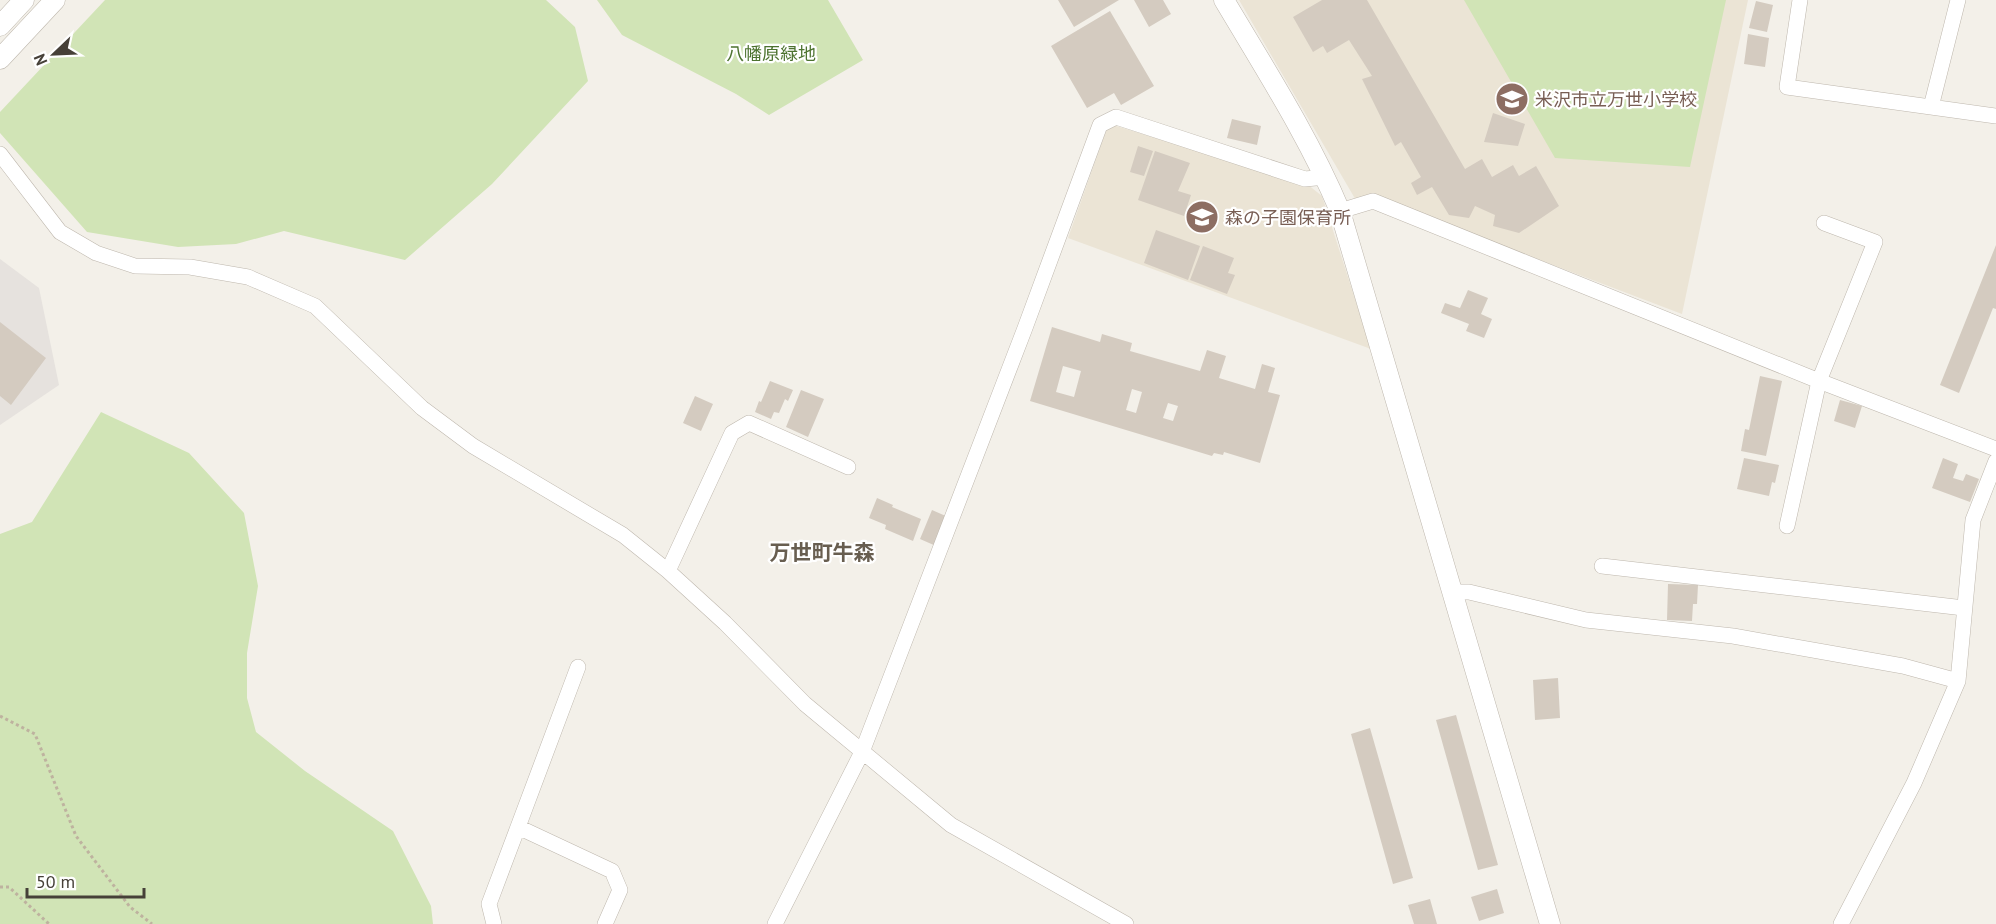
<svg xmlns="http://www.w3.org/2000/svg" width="1996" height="924" font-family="'PT Sans','Noto Sans JP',sans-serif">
<rect width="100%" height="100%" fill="#f3f0e9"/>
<path fill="#e6e2de" d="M0,259L39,288L59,385L0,425Z"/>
<path fill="#ebe4d5" d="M1239,0H1748L1682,314L1374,197L1357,202Z
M1113,125L1307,184L1322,196L1371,349L1068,238L1107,128Z"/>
<path fill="#d1e4b6" d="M105,0H546L575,27L588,81L492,184L405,260L284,231L236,244L178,247L87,232L0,133V112Z
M597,0H828L863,60L769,115L736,94L622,35Z
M1464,0H1726L1690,167L1555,158Z
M101,412L189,453L244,513L258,586L247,653V698L256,732L305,771L393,831L431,906L433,924H0V534L32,522Z"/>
<path fill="#d4cbc0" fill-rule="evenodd" d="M1058,0H1119L1074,27Z
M1134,0H1163L1171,14L1149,27Z
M1322,0H1367L1465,169L1482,159L1492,177L1513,165L1519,176L1536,166L1559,206L1519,233L1493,226L1495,215L1475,206L1469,218L1449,215L1432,187L1417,195L1411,183L1421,177L1401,142L1395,146L1362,79L1372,76L1349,40L1327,53L1323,46L1313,52L1293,17Z
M1756,1L1773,5L1767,32L1749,28Z
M1110,11L1154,86L1121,105L1114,93L1087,108L1051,46Z
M1748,34L1769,38L1765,67L1744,64Z
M1493,113L1525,124L1518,146L1484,142Z
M1232,119L1261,126L1257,145L1227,138Z
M1138,146L1153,151L1144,176L1130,172Z
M1155,151L1190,163L1178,191L1191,195L1184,216L1138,200Z
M1156,230L1200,246L1188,280L1144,263Z
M1996,245V309L1993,308L1959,393L1940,385Z
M1203,246L1234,258L1228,273L1235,275L1227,294L1190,280Z
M1468,290L1488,298L1481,314L1492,319L1484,338L1466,331L1469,324L1441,313L1445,303L1460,308Z
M0,322L46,358L11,405L0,396Z
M1052,327L1100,342L1102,334L1132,343L1130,351L1200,371L1207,350L1226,356L1219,378L1255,389L1262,364L1275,368L1268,392L1280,395L1260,463L1224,452L1223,455L1214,453L1212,456L1030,401ZM1063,366L1081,371L1074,397L1056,392ZM1132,389L1142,392L1136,413L1126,410ZM1168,403L1178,406L1173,421L1163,418Z
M1760,376L1782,381L1766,456L1741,451L1745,429L1749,430Z
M770,381L793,390L788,401L785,399L779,413L774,412L771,419L755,412L759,401L761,402Z
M801,390L824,399L808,437L786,427Z
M695,396L713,404L701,431L683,423Z
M1840,400L1862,406L1855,428L1834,421Z
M1744,458L1779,465L1775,483L1772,482L1769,496L1737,489Z
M1943,458L1958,464L1953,478L1963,481L1966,474L1979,479L1970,502L1932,488Z
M877,498L893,505L892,507L921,519L913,541L885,529L886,525L869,518Z
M932,510L948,517L936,546L920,539Z
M1668,584L1698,585L1697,604H1693L1692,621L1667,620Z
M1558,678L1560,718L1535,720L1533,680Z
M1456,715L1498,865L1478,870L1436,720Z
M1370,728L1413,878L1393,884L1351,734Z
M1497,889L1504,913L1479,921L1471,897Z
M1430,899L1437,924H1414L1408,905Z"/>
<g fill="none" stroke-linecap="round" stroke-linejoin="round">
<g stroke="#beb7ad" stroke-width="16">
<path id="minor" d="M1800,0L1787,87L1996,116
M1931,107L1958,0
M0,154L60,232L96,253L135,266L190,267L248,277L315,306L422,408L473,446L623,535L668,571L725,623L805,704L951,825L1126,924
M1340,211L1373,201L1819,381L1996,449
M1787,526L1819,381L1875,242L1824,223
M1602,566L1964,608
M668,571L732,433L749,423L848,467
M1453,592H1469L1586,620L1733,636L1903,666L1958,681
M578,667L518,827L612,871L620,890L605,924
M494,924L489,904L518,827
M775,924L862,752L1025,328L1100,125L1116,117L1305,179L1326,177
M1841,924L1914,783L1958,681L1973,520L1996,461"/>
</g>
<g stroke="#beb7ad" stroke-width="21">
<path id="tertiary" d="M1224,0C1265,69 1309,137 1340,211L1550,924
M0,26L24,0
M0,59L55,0"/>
</g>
<path stroke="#beb29f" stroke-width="3" stroke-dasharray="3 3" stroke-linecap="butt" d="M0,716L35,734L76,836L130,907L152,924
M0,887H9L49,924"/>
<use href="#minor" stroke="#fff" stroke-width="15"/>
<use href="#tertiary" stroke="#fff" stroke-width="20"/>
</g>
<defs>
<g id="school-disc" transform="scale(1.725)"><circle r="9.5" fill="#8d6e63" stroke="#fff"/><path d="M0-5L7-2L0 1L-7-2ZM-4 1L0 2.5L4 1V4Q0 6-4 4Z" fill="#fff"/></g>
</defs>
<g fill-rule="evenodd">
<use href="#school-disc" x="1512" y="99"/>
<use href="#school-disc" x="1202" y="217"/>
</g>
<g text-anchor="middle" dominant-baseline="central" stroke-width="4.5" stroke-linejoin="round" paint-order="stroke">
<g font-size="18" fill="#4d7330" stroke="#fff">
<text x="771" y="53">八幡原緑地</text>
</g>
<g font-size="18" fill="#785e54" stroke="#fff" text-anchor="start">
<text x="1535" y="99">米沢市立万世小学校</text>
<text x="1225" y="217">森の子園保育所</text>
</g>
<g font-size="21" font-weight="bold" fill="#685e50" stroke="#fff">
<text x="822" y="552">万世町牛森</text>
</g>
</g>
<g transform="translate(54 54) rotate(247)" stroke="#ffffff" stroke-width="4.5" paint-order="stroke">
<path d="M0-4.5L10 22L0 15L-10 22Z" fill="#464038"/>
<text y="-9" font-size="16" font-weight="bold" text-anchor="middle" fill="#464038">N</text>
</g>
<path d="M27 888v9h117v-9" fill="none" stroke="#464038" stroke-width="3"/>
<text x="36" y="888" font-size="18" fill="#464038" stroke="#ffffff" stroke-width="4.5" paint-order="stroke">50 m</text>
</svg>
